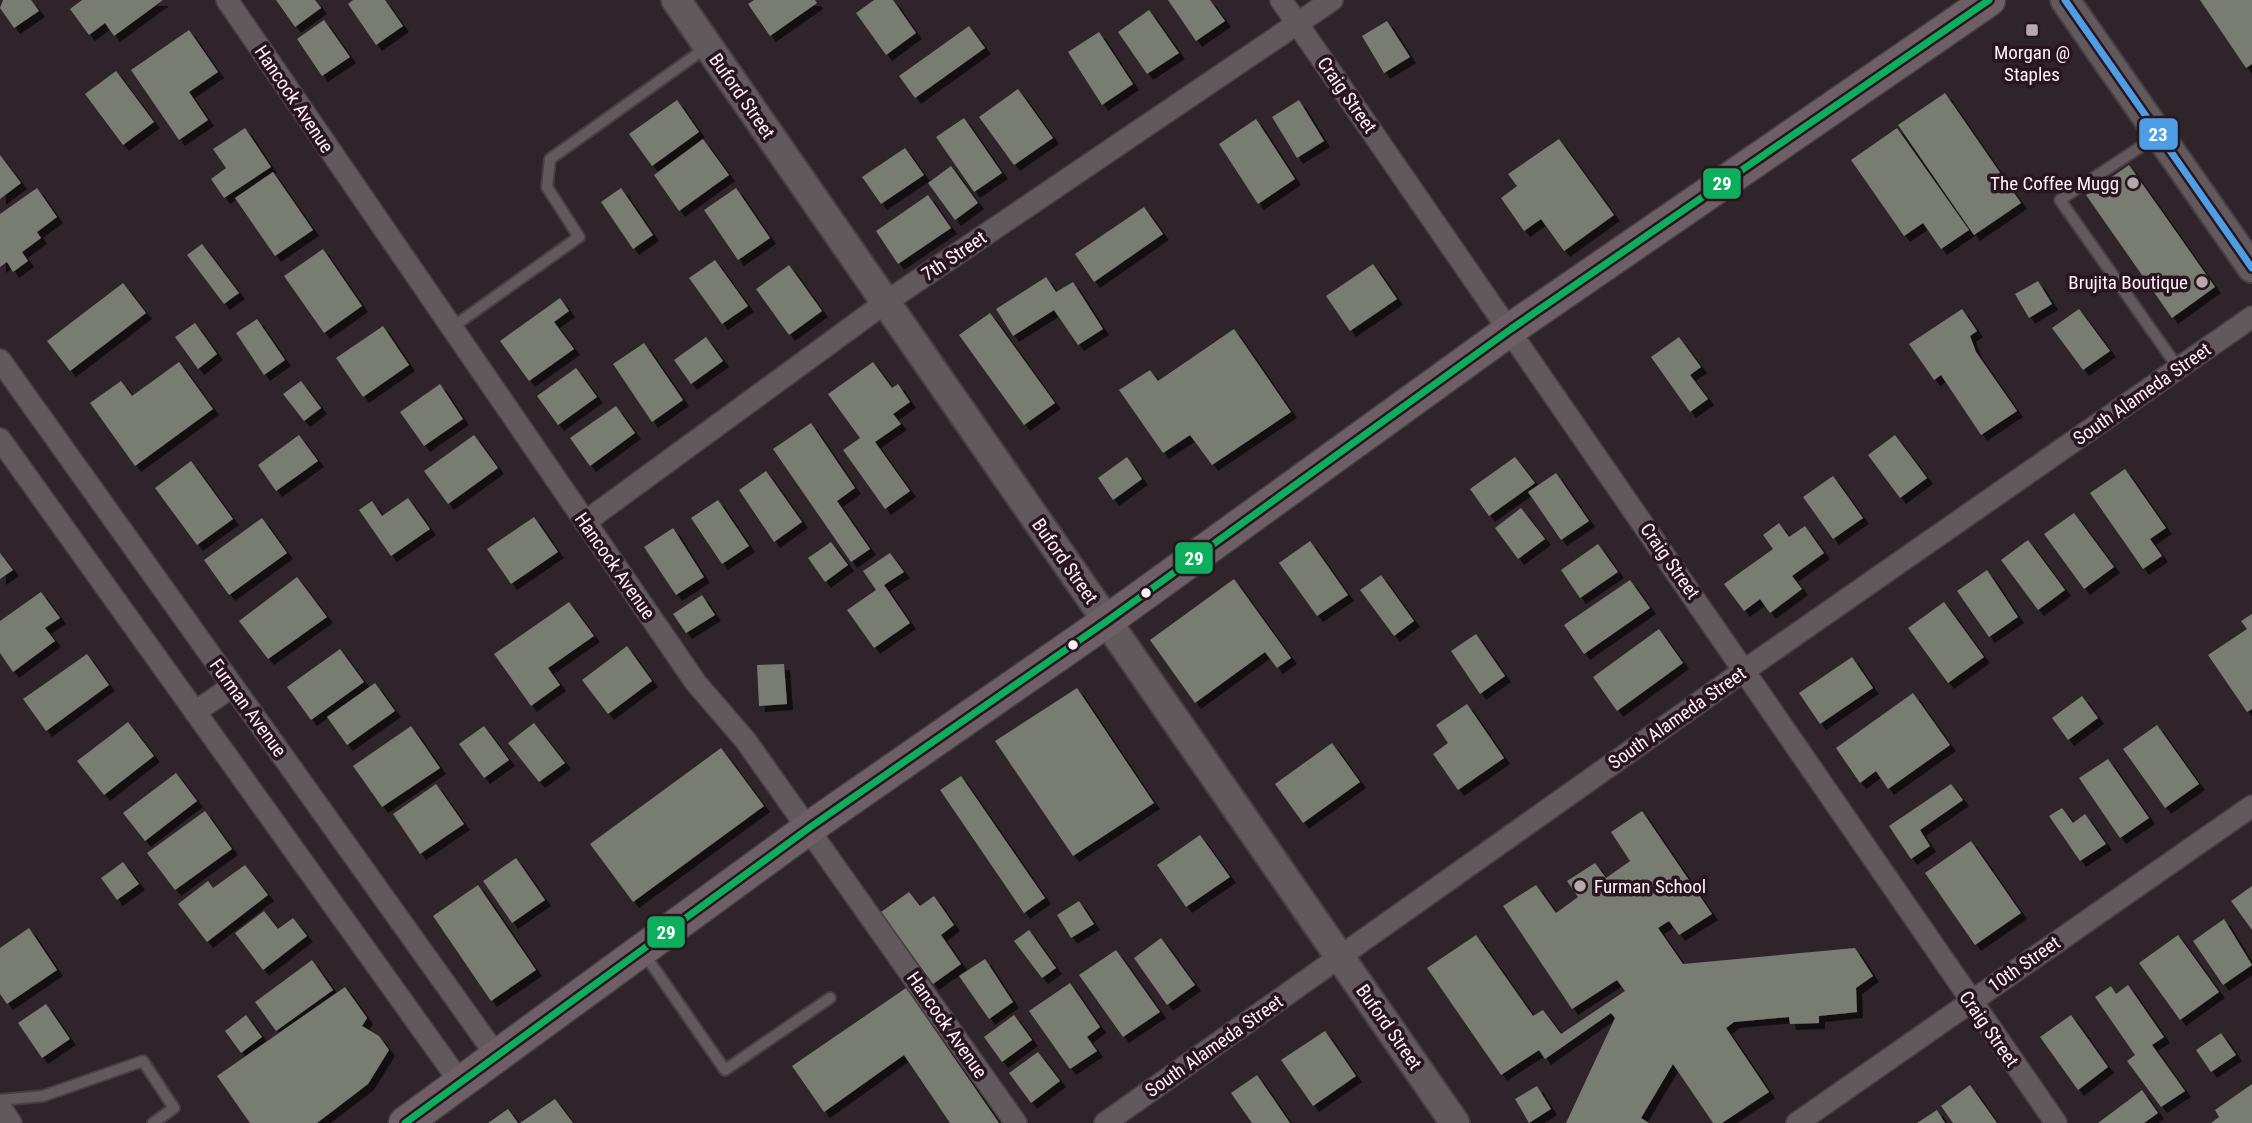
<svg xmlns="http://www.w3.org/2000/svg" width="2252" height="1123" font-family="'Roboto Condensed',sans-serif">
<defs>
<filter id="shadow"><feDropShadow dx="6" dy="6" stdDeviation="0" flood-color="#0009"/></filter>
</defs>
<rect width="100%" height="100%" fill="#2f2429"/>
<path fill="#797b73" filter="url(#shadow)" d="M3,0H31L39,11L14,28L0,8Z
M82,0H163L114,36L105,23L89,35L70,9Z
M276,0H315L321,8L295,27Z
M353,0H385L403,26L376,45L348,4Z
M754,0H815L817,3L770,36L748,4Z
M874,0H893L916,33L886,55L856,13Z
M1168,0H1210L1225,21L1196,41Z
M2200,0H2252V64L2246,68Z
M1149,10L1179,53L1147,74L1118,32Z
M324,20L350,57L322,76L297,39Z
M1387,21L1410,57L1384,73L1362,36Z
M969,26L985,48L915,98L899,76Z
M189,30L218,72L189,92L208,120L179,140L131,70Z
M1099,32L1133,84L1102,105L1068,52Z
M116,71L154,122L123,145L85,94Z
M1018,89L1053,138L1014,165L979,117Z
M1945,93L2021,203L1974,235L1898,125Z
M677,100L699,132L652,166L629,134Z
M1299,100L1324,141L1297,158L1272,117Z
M964,118L1002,173L974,192L936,137Z
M1256,119L1295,179L1258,204L1219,144Z
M245,128L271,167L224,198L211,179L226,168L213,149Z
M1897,128L1969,230L1941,249L1923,223L1904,236L1851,160Z
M703,139L729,175L679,211L654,175Z
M1559,139L1614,215L1564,251L1541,219L1524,231L1501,198L1517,186L1508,174Z
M905,148L924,175L881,204L862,177Z
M0,155L21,183L0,199Z
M2129,165L2215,287L2172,318L2086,195Z
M951,166L978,203L955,220L928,183Z
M273,172L313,230L275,256L235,198Z
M37,188L57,217L37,232L41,238L22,252L28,261L13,272L7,262L0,267V214Z
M621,188L653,235L633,249L601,202Z
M736,188L770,238L738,260L704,210Z
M928,195L951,228L898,264L876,231Z
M1144,207L1163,234L1094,282L1075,254Z
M202,244L239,293L224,304L187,255Z
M323,249L362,306L324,333L284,276Z
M715,260L748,306L722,324L689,278Z
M1373,264L1397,299L1350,331L1326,296Z
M789,265L822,311L789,335L756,289Z
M1046,277L1056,292L1073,282L1103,329L1078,345L1054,310L1013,336L996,309Z
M2038,281L2052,304L2029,318L2015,294Z
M123,283L146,313L70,371L47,341Z
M560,298L569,311L554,322L574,349L529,381L500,341Z
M1962,309L1977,331L1970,336L1976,352L2017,411L1981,435L1941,375L1934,380L1909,344Z
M2079,309L2110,351L2083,370L2052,328Z
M990,313L1055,403L1024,425L959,335Z
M257,319L285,360L264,375L236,333Z
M195,323L217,354L198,369L175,337Z
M383,326L409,365L363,397L336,358Z
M1234,329L1291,412L1212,465L1190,435L1163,453L1119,390L1150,370L1158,381Z
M706,337L723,361L691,384L674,360Z
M1679,337L1701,367L1690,375L1708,399L1690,412L1651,357Z
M644,343L683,400L652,422L613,364Z
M179,362L213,409L135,466L90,403L121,381L132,396Z
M873,362L892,388L898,384L910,402L893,414L901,424L875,442L910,491L885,509L843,450L860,438L828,394Z
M576,368L597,397L558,425L537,396Z
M301,381L321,408L304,421L283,394Z
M440,384L463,419L424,446L400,412Z
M616,406L635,433L590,466L570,438Z
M811,423L855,488L837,501L870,549L851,562L773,449Z
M299,435L318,461L276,491L258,465Z
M474,435L498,468L448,504L424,471Z
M1895,435L1927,478L1900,498L1868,455Z
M1127,457L1142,479L1113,500L1098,478Z
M1515,457L1535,483L1489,516L1470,489Z
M191,461L233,519L197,545L155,488Z
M2125,469L2166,528L2150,539L2162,556L2143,569L2090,493Z
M766,471L802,522L774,542L739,490Z
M1556,473L1589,521L1561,540L1528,492Z
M1833,476L1863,518L1833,539L1803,497Z
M408,498L430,529L391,556L359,510L372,501L382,516Z
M718,500L749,546L722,564L691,518Z
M1521,508L1545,539L1518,559L1495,528Z
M2074,513L2114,567L2084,589L2044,534Z
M534,517L558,552L511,584L487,549Z
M262,518L287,553L229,595L204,560Z
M1779,523L1789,537L1805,526L1824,553L1792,576L1802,589L1770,613L1760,599L1744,611L1724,584L1773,549L1763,535Z
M673,528L704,577L676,595L644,547Z
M2028,540L2065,590L2038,610L2001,560Z
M1310,541L1348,595L1317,616L1279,563Z
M831,542L848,565L825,582L808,558Z
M1598,544L1618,572L1580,598L1561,570Z
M0,553L13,570L0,579Z
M890,553L904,572L884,585L910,623L874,648L847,610L876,590L863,571Z
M1987,570L2018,617L1989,637L1957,591Z
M1381,575L1414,621L1394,636L1360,590Z
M297,577L327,617L268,659L239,621Z
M1234,579L1291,658L1277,668L1265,652L1195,703L1150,640Z
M1630,580L1650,608L1584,654L1564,625Z
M41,592L60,618L45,628L55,641L13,672L0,653V621Z
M702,595L715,615L686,633L673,614Z
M569,602L594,636L548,668L560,685L531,706L494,654Z
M1944,602L1984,657L1948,683L1908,628Z
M2252,614V709L2247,712L2208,655L2247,629L2241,621Z
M1659,629L1683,663L1617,711L1593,677Z
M1476,634L1505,676L1480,694L1451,651Z
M627,646L652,681L608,714L582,680Z
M340,649L364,682L311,720L287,687Z
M87,654L109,685L46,731L23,699Z
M1852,657L1873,688L1820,724L1799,693Z
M784,664L787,704L759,706L757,665Z
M375,683L395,711L347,745L327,717Z
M1077,688L1154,803L1073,856L995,741Z
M1913,693L1950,745L1888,789L1876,771L1860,783L1836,748Z
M2082,696L2098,718L2068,740L2052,718Z
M1467,704L1504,758L1458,790L1433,754L1448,743L1436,725Z
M128,722L154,756L104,795L77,761Z
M534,723L565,763L539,782L508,743Z
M2157,725L2199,784L2165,808L2123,749Z
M411,726L440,768L382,807L353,766Z
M484,726L509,760L484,778L459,744Z
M1332,743L1360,782L1303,823L1275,784Z
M721,748L764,806L633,902L590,844Z
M2108,759L2149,818L2120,838L2079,778Z
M176,773L197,801L145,841L123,813Z
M961,776L1045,898L1024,913L940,790Z
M436,784L464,824L420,854L393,814Z
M1951,784L1963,800L1920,830L1930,846L1911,859L1889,826Z
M2062,808L2073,823L2085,814L2106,844L2080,861L2049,816Z
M205,811L232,849L175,890L147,853Z
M1642,811L1712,914L1679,935L1669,921L1658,928L1683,964L1855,948L1873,976L1856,988L1857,1012L1819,1016V1023L1790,1024L1789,1017L1734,1022L1726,1028L1769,1092L1722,1123H1713L1673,1064L1641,1118L1649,1123H1566L1615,1018L1611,1013L1545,1059L1539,1050L1501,1075L1427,968L1476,935L1533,1016L1543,1010L1561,1034L1625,991L1617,980L1572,1009L1503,906L1536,885L1556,913L1578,897L1567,881L1595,863L1606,878L1630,861L1611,832Z
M1200,835L1230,877L1186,907L1157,865Z
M1971,841L2021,913L1975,945L1925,873Z
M516,858L545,900L512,923L483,881Z
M123,862L139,884L117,900L101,878Z
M245,865L268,895L207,942L178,904L208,881L213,888Z
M478,885L536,970L491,1001L433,916Z
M2252,886V930L2231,901Z
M909,892L920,906L934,896L954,925L941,935L961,964L933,984L881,912Z
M1079,901L1094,924L1071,938L1057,915Z
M264,911L278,929L293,918L307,936L263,970L235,933Z
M2224,919L2252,965L2223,985L2193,941Z
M29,928L57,970L7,1004L0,994V948Z
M1029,930L1056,968L1042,978L1014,941Z
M2178,935L2219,992L2180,1020L2139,963Z
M1161,938L1195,985L1167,1005L1134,958Z
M1116,950L1160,1012L1123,1037L1079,975Z
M985,959L1013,1002L989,1019L959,976Z
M312,960L333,990L276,1031L255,1002Z
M1070,983L1100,1027L1087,1037L1097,1051L1070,1069L1029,1011Z
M2128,985L2164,1037L2152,1045L2185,1091L2161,1107L2127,1061L2135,1055L2095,997L2111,986L2116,994Z
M345,987L367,1018L362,1026L379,1036L389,1050L368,1084L317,1123H250L217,1076Z
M906,988L999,1123H950L904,1055L824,1112L792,1066Z
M46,1004L70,1039L42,1058L18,1023Z
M246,1015L262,1037L241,1053L225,1031Z
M1014,1015L1032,1040L1002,1062L984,1037Z
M2071,1015L2108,1067L2078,1090L2040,1037Z
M1325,1031L1356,1076L1313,1106L1281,1060Z
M2221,1033L2236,1055L2211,1072L2196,1050Z
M1038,1052L1060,1081L1031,1103L1009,1073Z
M1257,1075L1290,1123H1252L1231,1093Z
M2252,1084V1123H2211L2219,1117L2215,1110Z
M1970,1085L1997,1123H1953L1941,1106Z
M1537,1086L1551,1109L1529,1123L1515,1099Z
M2142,1090L2158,1113L2144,1123H2098Z
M555,1099L573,1123H520Z
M508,1109L518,1123H488Z
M1937,1110L1945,1123H1917Z"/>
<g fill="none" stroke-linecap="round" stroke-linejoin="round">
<g stroke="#483f43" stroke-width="14">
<path id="lane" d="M2157,136L2060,200L2179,369
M451,328L579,237L547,187L550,159L707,47
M643,952L725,1070L830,998
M0,1100L43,1096L143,1061L174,1108L153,1123"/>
</g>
<g stroke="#483f43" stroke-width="24">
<path id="street" d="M227,0L696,683L746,741L1016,1123
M1281,0L2056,1123
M0,360L496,1055
M0,439L460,1082
M585,522L886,302L1332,0
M195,712L233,686
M0,1107L11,1123
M1105,1123L1745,670L2252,317
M1797,1123L2252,806"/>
</g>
<g stroke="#483f43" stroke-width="32">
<path id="secondary" d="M676,0L1455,1123
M2065,0L2252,268"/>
</g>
<g stroke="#483f43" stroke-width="35">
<path id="primary" d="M405,1123L809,828L1107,621L1511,329L1989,0"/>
</g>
<use href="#lane" stroke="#62595d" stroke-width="10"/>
<use href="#street" stroke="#62595d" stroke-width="21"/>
<use href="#secondary" stroke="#62595d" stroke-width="28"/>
<use href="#primary" stroke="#6d5f65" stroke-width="32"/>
<g stroke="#29151f" stroke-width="12">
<path id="bus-1" d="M405,1123L809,828L1107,621L1511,329L1989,0"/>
</g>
<g stroke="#29151f" stroke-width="12">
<path id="bus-2" d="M2065,0L2252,268"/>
</g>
<use href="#bus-1" stroke="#0daf5c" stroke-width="7"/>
<use href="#bus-2" stroke="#4d9ee5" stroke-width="7"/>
</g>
<g fill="#b5a9ae" stroke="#29151f" stroke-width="2.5">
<rect x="2025" y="23" width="14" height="14" rx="3.5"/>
<circle cx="2133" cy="183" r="7"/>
<circle cx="2202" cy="282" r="7"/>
<circle cx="1580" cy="886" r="7"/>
</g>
<g fill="#fdf1f6" stroke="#29151f" stroke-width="2.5">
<circle cx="1146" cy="593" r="6"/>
<circle cx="1073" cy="645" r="6"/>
</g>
<g text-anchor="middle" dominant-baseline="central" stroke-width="7" stroke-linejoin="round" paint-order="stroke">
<g font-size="19" fill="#fdf1f6" stroke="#29151f" text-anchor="end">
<text x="2032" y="52" text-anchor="middle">Morgan @<tspan x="2032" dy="22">Staples</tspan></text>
<text x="2119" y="183">The Coffee Mugg</text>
<text x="2188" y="282">Brujita Boutique</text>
<text x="1594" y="886" text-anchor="start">Furman School</text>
</g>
<g font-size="19" fill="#fdf1f6" stroke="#29151f">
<text transform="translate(1347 95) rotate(55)">Craig Street</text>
<text transform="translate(742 96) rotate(55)">Buford Street</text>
<text transform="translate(294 99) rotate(56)">Hancock Avenue</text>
<text transform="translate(954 256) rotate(-34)">7th Street</text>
<text transform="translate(2142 394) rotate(-35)">South Alameda Street</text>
<text transform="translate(1065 561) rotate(55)">Buford Street</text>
<text transform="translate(1670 561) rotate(55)">Craig Street</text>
<text transform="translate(615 566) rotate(55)">Hancock Avenue</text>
<text transform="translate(248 708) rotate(54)">Furman Avenue</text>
<text transform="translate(1677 718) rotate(-35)">South Alameda Street</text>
<text transform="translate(2024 964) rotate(-35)">10th Street</text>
<text transform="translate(947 1025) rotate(55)">Hancock Avenue</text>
<text transform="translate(1389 1027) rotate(55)">Buford Street</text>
<text transform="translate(1989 1029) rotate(55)">Craig Street</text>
<text transform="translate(1214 1046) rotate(-35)">South Alameda Street</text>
</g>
</g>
<g stroke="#29151f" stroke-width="2.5">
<rect x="2138" y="117" width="41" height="34" rx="7" fill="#4d9ee5"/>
<rect x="1702" y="167" width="40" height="33" rx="7" fill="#0daf5c"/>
<rect x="1174" y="541" width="40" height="34" rx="7" fill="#0daf5c"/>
<rect x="646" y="915" width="40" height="34" rx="7" fill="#0daf5c"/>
</g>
<g font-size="19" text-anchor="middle" font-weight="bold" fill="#fff">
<text x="2158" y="141">23</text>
<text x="1722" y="190">29</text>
<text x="1194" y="565">29</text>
<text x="666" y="939">29</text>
</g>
</svg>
